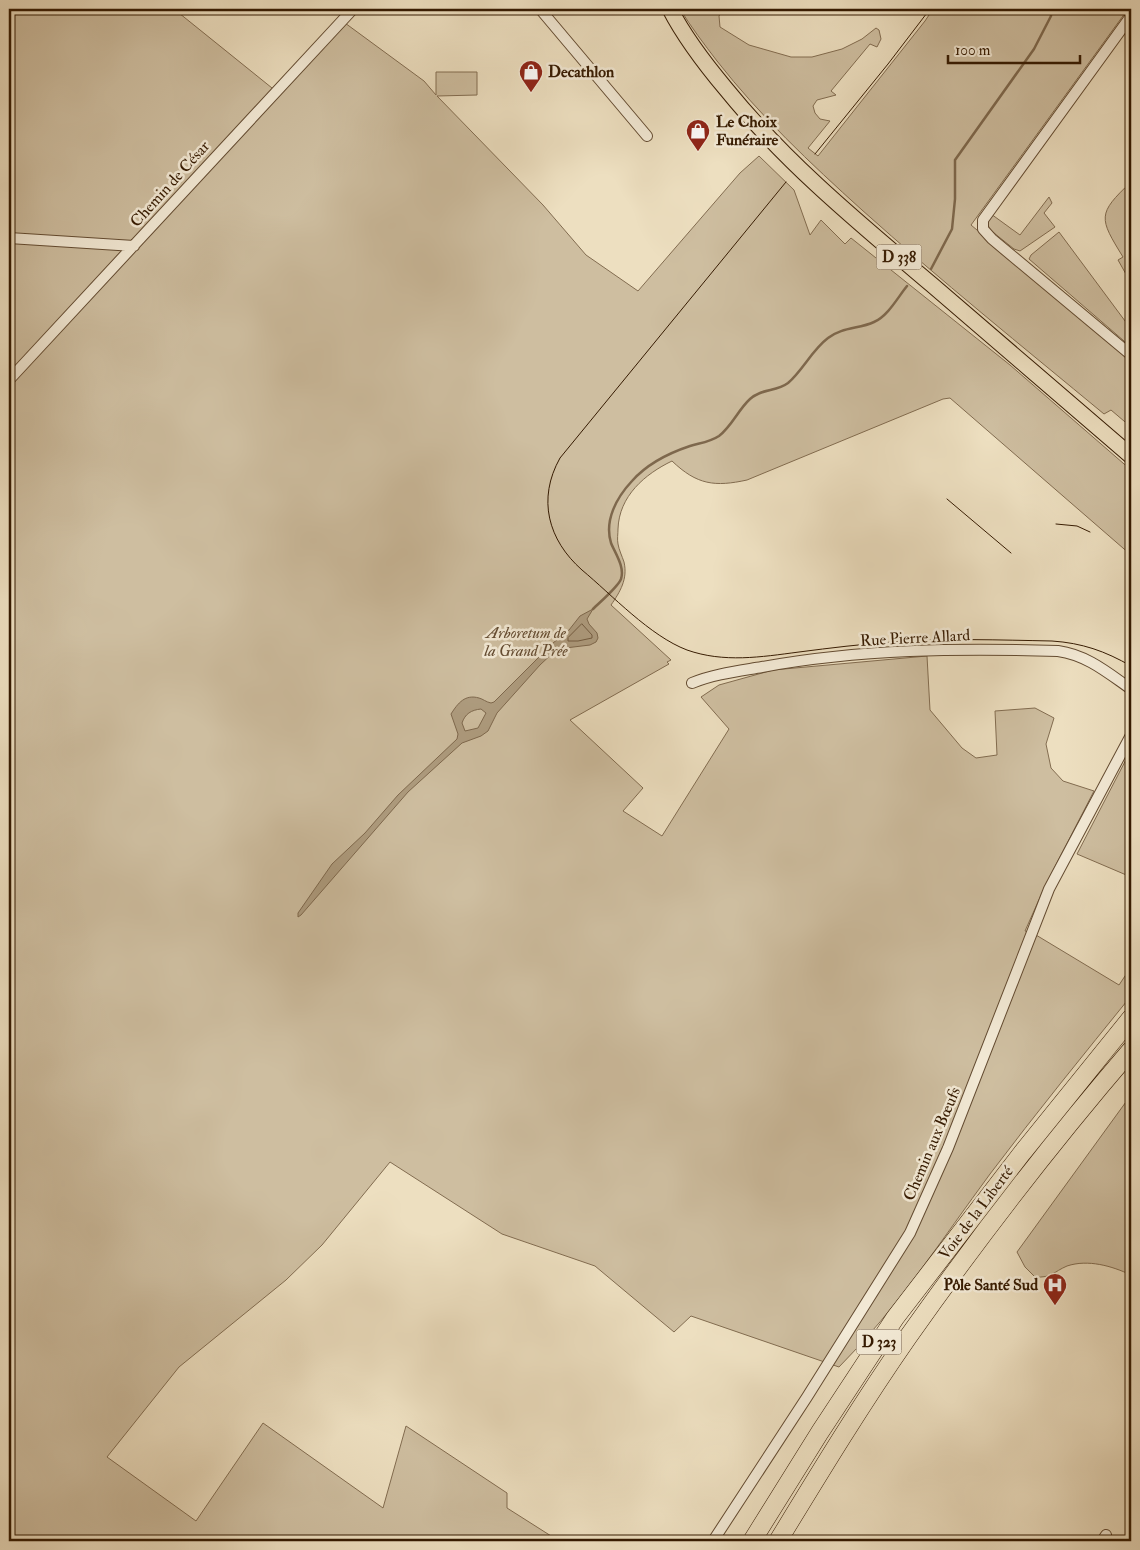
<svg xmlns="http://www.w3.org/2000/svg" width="1140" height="1550" font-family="'IM FELL Double Pica',serif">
<rect width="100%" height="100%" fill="#eddfc0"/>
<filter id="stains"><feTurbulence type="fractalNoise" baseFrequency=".004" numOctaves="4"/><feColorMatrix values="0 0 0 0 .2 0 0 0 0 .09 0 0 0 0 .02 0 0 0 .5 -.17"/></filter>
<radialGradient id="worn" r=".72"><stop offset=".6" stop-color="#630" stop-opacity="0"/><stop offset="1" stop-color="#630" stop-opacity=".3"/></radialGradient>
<path fill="#cebea0" stroke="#826c50" d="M9,9H174L272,88L279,95L345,23L424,81L436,95V72H477V95L437,96L543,205L586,255L638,291L740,173L759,156L794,190L810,235L821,220L845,244L851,238L1010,365L1131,470V555L950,398L943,399L747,480C715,487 697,485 672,461C645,474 619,496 618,529C618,534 617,539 618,544C619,550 622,556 624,562C628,579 620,592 611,605L671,660L667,662L669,664L570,720L643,788L623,811L662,836L729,729L701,697L719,685L773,670L927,656L930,710L962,748L976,758L997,755L995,711L1035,708L1054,718L1046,744L1051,768L1063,781L1094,791L1046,884L1025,931L1036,935L1119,985L1131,967V996C1084,1054 1036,1113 990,1174C942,1239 897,1309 839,1367L691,1316L674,1332L595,1266L502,1234L390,1162L322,1245L286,1280L179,1367L107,1457L196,1521L263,1423L383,1508L406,1426L507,1493V1508L559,1541H9Z
M680,9H723L719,16L720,27L749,45L791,57H812L842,49L862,39L876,28L879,30L881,39L877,47L870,44L831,91L836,95L817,100L813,106L815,113L820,119L830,121L808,148L818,156L925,21L929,15L920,9H1128L971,225L1131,359V427L1111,410L1104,414C1023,347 940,280 862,210C810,163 760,116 717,61C704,44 691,27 680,9Z
M1131,182V283L1118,260L1123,257C1099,218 1097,214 1131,182Z
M1049,197L1052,203L1044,213L1055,227L1020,251L1014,249L989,229L988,222L991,214L1020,235Z
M1059,232L1131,329V347L1029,259L1031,255Z
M1131,750V877L1077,854Z
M1131,1095V1275C1112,1266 1088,1259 1067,1266C1053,1272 1052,1278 1035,1277L1025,1267L1017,1252Z"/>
<path fill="#ae9c7f" stroke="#7e684d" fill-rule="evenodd" d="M593,609L587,619L589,624L597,633L598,638L596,642L590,645L557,649L540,665L497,713L488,731L481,736L462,743L408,792L301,915L298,917V913L332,864L365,833L398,795L457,739L458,734L451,714C458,703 465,694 479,698C483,699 486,702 491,703L494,702L553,643L569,630L580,616ZM481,709L486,713L478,728L465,731L462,723C465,714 471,710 481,709Z"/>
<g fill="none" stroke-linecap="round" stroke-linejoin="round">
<path stroke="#725b40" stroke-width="1" d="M582,624L592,635V638L578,641H568V638Z"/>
<path stroke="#7e684d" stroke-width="2.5" d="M931,269L952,229L955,199V160L1034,49L1051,16V9
M593,609C600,602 618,587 621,579C625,567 615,553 611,543C604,520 617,497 632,481C647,464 669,453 690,446C700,443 710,442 719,436C732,426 738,410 750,399C762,388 776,392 788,383C803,370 812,350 828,338C842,327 859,329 874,322C888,316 898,297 907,286"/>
<g stroke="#634b31" stroke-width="12">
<path id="street" d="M540,9L647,136
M1131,16L983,220V229L992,239L1131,355
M9,238L134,246
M9,380L353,9
M692,683C714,674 739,671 762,667C860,649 959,648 1058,651C1087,655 1108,673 1131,689
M713,1541L807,1397L910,1233L948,1148L1049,889L1131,735
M1102,1541L1106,1535"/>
</g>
<g stroke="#351a01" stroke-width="17">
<path id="primary" d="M670,9C685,38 705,64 726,89C786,163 859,223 931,284C998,341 1064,399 1131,456"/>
</g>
<g stroke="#351a01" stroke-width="19">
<path id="highway" d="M752,1541L820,1432L895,1318L1022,1153L1131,1018
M778,1541C820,1472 862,1403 908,1337C978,1238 1052,1142 1131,1050"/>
</g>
<use href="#street" stroke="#f3ead6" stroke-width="10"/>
<use href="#primary" stroke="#eddfc0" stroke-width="15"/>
<use href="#highway" stroke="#eddfc0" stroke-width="18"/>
<path stroke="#351a01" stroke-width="1" d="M815,154L888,64L930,9
M786,182L560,458C537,499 548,540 582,570C612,595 650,636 687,650C724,663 761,657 799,652C830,648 862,644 893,642C945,638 999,640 1052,641C1082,643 1105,651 1131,666
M947,499L1011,553
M1056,524L1077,526L1090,532"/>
</g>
<defs>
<g id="shop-pin" transform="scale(1.25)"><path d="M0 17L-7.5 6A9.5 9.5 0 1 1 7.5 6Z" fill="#8f2418" stroke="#f3ead6"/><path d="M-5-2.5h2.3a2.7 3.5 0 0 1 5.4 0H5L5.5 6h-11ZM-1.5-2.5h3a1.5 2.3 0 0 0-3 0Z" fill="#fff"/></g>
<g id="hospital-pin" transform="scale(1.25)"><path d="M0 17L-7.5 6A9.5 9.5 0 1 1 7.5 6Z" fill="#8f2418" stroke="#f3ead6"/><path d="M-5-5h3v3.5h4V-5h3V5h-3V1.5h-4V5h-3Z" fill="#fff"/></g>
</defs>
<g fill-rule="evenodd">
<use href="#shop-pin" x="531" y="72"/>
<use href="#shop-pin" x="698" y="131"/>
<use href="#hospital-pin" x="1055" y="1285"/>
</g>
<g text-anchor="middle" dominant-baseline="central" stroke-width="5" stroke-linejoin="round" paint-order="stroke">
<g fill="#f3ead6" stroke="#6e5841" stroke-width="1">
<rect x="876.5" y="244.5" width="45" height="25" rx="4"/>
<rect x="856.5" y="1329.5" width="45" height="25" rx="4"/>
</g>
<g font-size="15" font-weight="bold" fill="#351a01">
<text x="899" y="257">D 338</text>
<text x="879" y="1342">D 323</text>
</g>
<g font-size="16" font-weight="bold" fill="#351a01" stroke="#f3ead6" text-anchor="start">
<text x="548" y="72">Decathlon</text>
<text x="716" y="122">Le Choix<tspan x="716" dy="18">Funéraire</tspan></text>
<text x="1038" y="1285" text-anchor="end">Pôle Santé Sud</text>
</g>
<g font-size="16" fill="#351a01" stroke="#f3ead6">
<text transform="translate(170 184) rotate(-48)">Chemin de César</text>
<text transform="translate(915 638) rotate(-3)">Rue Pierre Allard</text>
<text transform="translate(932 1144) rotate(-67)">Chemin aux Bœufs</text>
<text transform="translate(976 1213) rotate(-53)">Voie de la Liberté</text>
</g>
<g font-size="16" font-style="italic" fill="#634b31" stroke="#f3ead6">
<text x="526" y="633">Arboretum de<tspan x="526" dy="18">la Grand Prée</tspan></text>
</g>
</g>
<rect width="1140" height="1550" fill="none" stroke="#eddfc0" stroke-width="30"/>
<rect x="10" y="10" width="1120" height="1530" fill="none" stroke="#351a01" stroke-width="2.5"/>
<rect x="15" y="15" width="1110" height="1520" fill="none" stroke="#351a01"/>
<path d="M948 55v8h132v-8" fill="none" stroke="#351a01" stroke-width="2.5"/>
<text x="955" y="55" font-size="15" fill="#351a01" stroke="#f3ead6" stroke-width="4" paint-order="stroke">100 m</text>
<rect width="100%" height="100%" filter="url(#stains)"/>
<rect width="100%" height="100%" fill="url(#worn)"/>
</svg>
